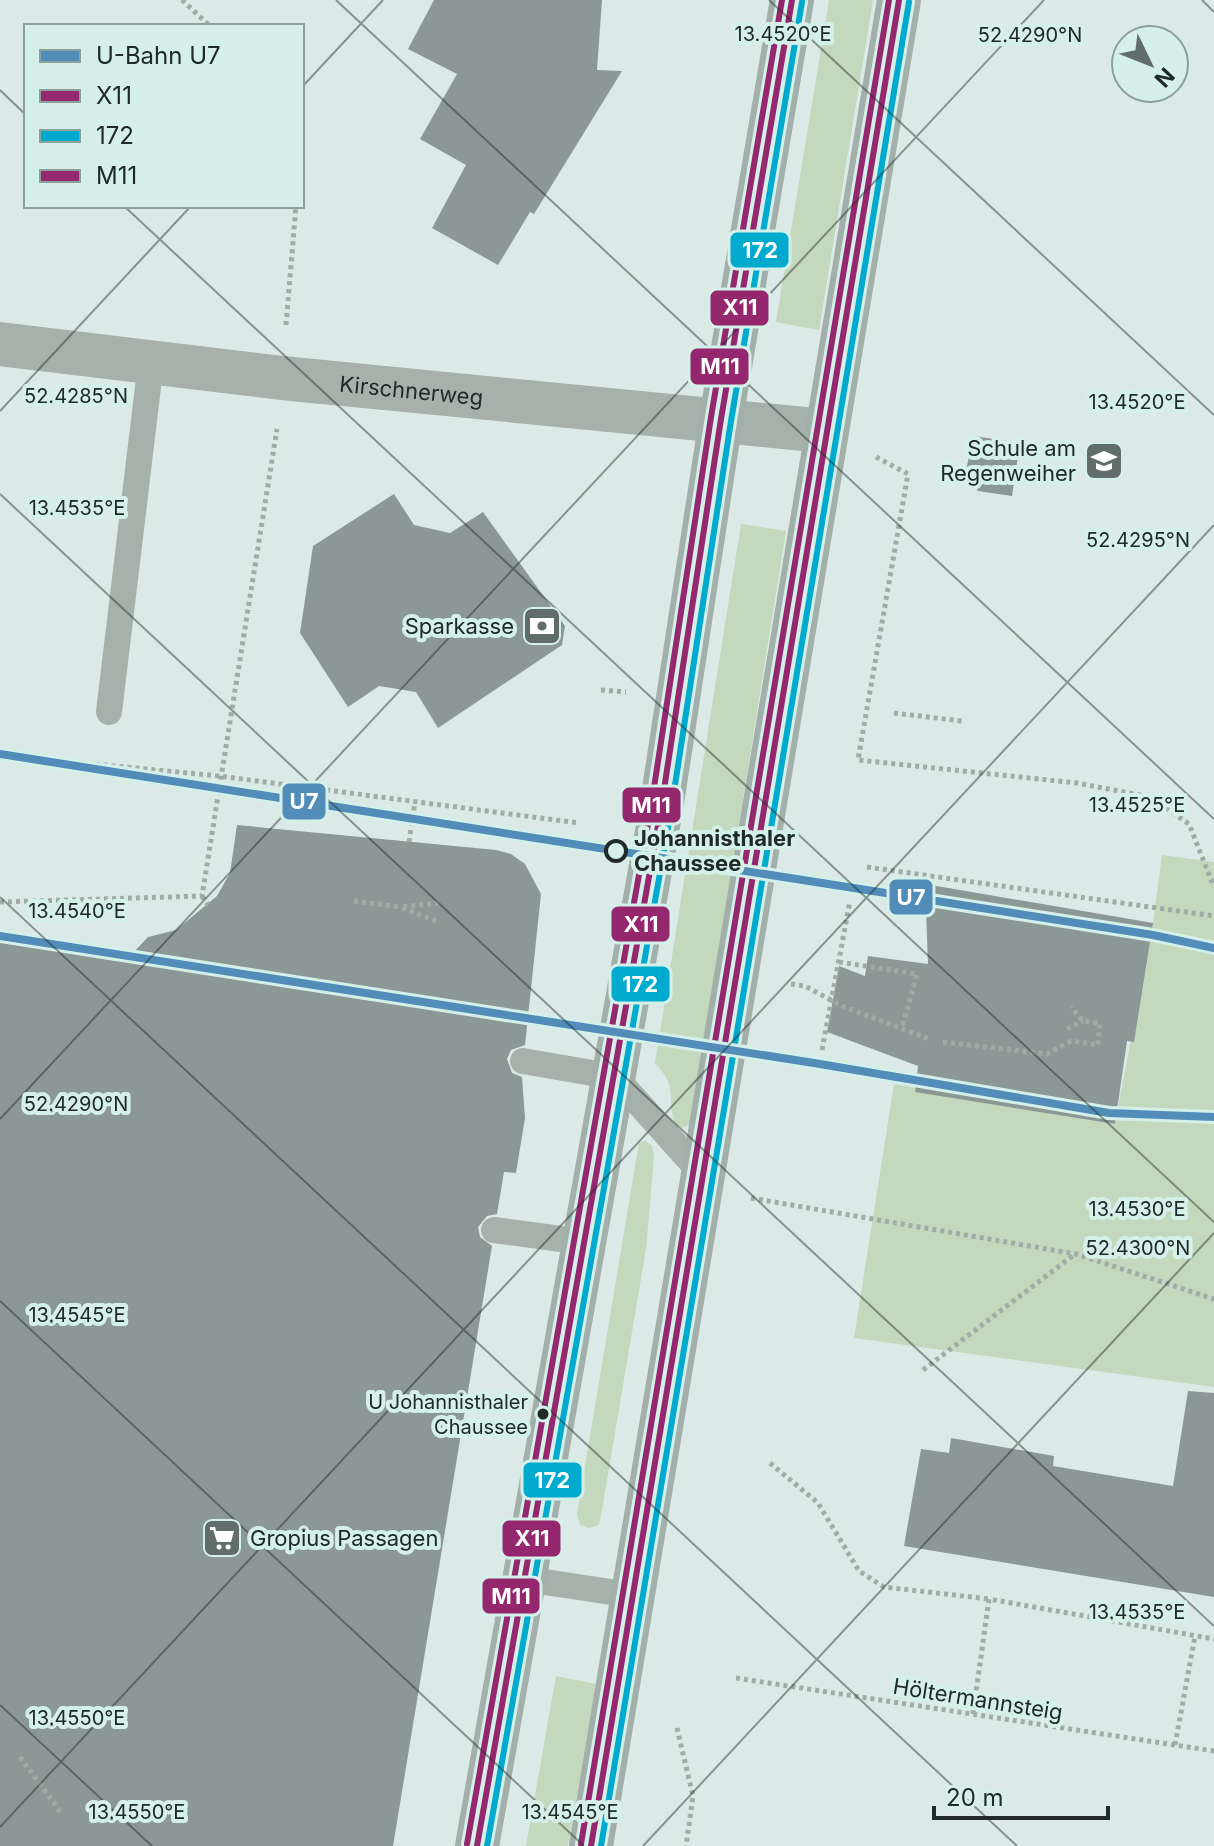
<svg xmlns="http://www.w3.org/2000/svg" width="1214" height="1846" font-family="Inter,sans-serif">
<rect width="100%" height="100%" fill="#dbeae6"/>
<path fill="#c4d8bd" d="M829,0H873L819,330L776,322Z
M741,524L786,531L691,1124L683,1128L675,1125C666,1097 679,1088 655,1063Z
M1162,855L1214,862V1387L854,1338L894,1084L1115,1124L1153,923Z
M646,1141L652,1146L654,1157L646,1249L601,1516L599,1525L589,1528L580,1525L577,1514L639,1143Z
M556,1676L596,1684L568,1846H526Z"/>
<path fill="#8c9896" d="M434,0H602L597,70L622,71L534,214L530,212L498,265L432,228L466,165L420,139L457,74L408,49Z
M974,436L1020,443L1012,496L978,491L965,474Z
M394,494L414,525L450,533L483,512L565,626L562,645L438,728L416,692L379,686L348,707L300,633L313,546Z
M237,825L496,850L511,854L525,864L541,894L525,1045L511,1050L507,1059L512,1073L522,1077L525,1118L516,1173L504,1172L497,1214L487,1216L478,1227L480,1237L492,1246L393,1846H0V937L131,955L148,937L176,930L217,896L230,873Z
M925,884L1153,923L1134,1042L1127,1041L1115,1124L915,1092L918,1066L827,1032L839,966L865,976L868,956L928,964Z
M1188,1391L1214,1393V1597L904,1546L921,1449L949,1453L951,1438L1054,1456L1053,1466L1173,1486Z"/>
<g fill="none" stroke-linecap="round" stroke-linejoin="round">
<path stroke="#a1aca7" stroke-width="5" stroke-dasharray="4 4" stroke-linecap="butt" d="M182,0L210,26
M302,111V138
M286,325L296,206
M876,457L908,474L858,760L1077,783L1150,797L1189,824L1214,887
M601,690L626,692
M894,713L962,721
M0,755L219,776L579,823
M409,842L415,802
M867,867L1214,916
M202,896L208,905
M354,901L401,907
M0,902L202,896L277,429
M436,921L401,907L439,903
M839,962L917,974L902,1028
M791,984L805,986L842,1006L929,1039
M1067,1029L1083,1021
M943,1042L1047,1054L1071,1041L1098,1045L1100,1023L1083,1021L1071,1007
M822,1050L850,901
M751,1198L1076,1254L1214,1299
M923,1370L1075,1254
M770,1463L818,1503L859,1571L884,1587L989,1599
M736,1678L1214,1751
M973,1714L989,1599L1214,1639
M677,1728L693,1796L686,1846
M1175,1745L1195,1636
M20,1757L62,1814"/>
<path stroke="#a5b1aa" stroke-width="26" d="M109,712L151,362
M523,1061L615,1077L703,1175
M494,1230L584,1242
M525,1579L631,1595"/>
<path stroke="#a5b1aa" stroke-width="44" id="s1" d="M0,344L282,378L825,431"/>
<path stroke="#a3afaa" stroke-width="44" d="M477,1846L661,809L721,419L792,0
M591,1846L899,0"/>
<g stroke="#d5f0e9" stroke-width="12">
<path id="bus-1" d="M477,1846L661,809L721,419L792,0
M591,1846L899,0"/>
</g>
<g stroke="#d5f0e9" stroke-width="12">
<path id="bus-2" d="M487,1846L671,811L731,421L802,2
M601,1846L909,2"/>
</g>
<g stroke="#d5f0e9" stroke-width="12">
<path id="bus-3" d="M467,1844L651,807L711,417L782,0
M581,1844L889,0"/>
</g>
<use href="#bus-1" stroke="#95276e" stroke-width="6"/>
<use href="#bus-2" stroke="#00a9ce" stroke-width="6"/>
<use href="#bus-3" stroke="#95276e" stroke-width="6"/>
<g stroke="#d5f0e9" stroke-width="14">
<path id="metro-1" d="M0,754L1153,935L1214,948
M0,936L814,1063L1109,1113L1214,1117"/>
</g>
<use href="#metro-1" stroke="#528dba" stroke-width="8"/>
</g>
<path fill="none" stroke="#202a28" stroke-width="2" stroke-opacity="0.45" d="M336,0L1214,819M769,0L1214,415M1202,0L1214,12M302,87L383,0M0,90L26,115M124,206L1214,1222M0,411L191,206M0,494L1214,1626M0,897L1017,1846M0,1119L1044,0M0,1301L584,1846M0,1705L152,1846M0,1827L1214,525M643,1846L1214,1233"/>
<defs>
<g id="school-square" transform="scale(2)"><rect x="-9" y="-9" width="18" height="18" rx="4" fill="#616d6a" stroke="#d5f0e9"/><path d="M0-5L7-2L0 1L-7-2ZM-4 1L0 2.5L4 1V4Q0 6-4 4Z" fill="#fff"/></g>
<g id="bank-square" transform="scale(2)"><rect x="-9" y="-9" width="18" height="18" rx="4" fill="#616d6a" stroke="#d5f0e9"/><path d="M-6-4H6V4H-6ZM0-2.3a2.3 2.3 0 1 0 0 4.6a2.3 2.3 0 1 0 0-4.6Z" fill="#fff"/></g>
<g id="supermarket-square" transform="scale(2)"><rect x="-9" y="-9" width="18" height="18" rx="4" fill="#616d6a" stroke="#d5f0e9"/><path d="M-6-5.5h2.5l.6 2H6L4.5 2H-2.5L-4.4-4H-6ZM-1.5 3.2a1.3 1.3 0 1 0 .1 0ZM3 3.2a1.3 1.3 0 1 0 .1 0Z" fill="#fff"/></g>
</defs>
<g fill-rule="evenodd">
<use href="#school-square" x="1104" y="461"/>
<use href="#bank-square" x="542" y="626"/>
<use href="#supermarket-square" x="222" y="1538"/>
</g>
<circle fill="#d5f0e9" stroke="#202a28" stroke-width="4" cx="616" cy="851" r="10"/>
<circle fill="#202a28" stroke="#d5f0e9" stroke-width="3" cx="543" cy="1414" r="7"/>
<g text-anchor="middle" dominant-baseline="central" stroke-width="8" stroke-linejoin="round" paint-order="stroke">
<g font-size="20" fill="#202a28" stroke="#d5f0e9" text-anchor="end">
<text x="528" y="1402">U Johannisthaler<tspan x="528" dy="25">Chaussee</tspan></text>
</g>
<g font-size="22" fill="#202a28" stroke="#d5f0e9">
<text stroke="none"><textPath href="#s1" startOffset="414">Kirschnerweg</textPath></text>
<text transform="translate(978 1699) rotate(9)">Höltermannsteig</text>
</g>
<g font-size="22" fill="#202a28" stroke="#d5f0e9" text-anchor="end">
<text x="1076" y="448">Schule am<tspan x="1076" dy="25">Regenweiher</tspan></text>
<text x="514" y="626">Sparkasse</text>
<text x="250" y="1538" text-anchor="start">Gropius Passagen</text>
</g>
<g font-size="22" font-weight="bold" fill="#202a28" stroke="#d5f0e9" text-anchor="start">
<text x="634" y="838">Johannisthaler<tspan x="634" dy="25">Chaussee</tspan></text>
</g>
</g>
<g font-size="20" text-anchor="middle" fill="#202a28" stroke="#d5f0e9" stroke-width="8" stroke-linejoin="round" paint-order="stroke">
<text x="783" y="41">13.4520°E</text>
<text x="1030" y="42">52.4290°N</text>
<text x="76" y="403">52.4285°N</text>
<text x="1137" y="409">13.4520°E</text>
<text x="77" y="515">13.4535°E</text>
<text x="1138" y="547">52.4295°N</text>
<text x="1137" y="812">13.4525°E</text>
<text x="77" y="918">13.4540°E</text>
<text x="76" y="1111">52.4290°N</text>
<text x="1137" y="1216">13.4530°E</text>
<text x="1138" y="1255">52.4300°N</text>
<text x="77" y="1322">13.4545°E</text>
<text x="1137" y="1619">13.4535°E</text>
<text x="77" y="1725">13.4550°E</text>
<text x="137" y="1819">13.4550°E</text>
<text x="570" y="1819">13.4545°E</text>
</g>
<g stroke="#d5f0e9" stroke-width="3">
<rect x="729" y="231" width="61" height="38" rx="8" fill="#00a9ce"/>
<rect x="709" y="289" width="61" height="38" rx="8" fill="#95276e"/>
<rect x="689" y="347" width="61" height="39" rx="8" fill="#95276e"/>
<rect x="281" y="782" width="46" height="39" rx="8" fill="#528dba"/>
<rect x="621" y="786" width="61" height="38" rx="8" fill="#95276e"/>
<rect x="888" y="878" width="46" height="38" rx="8" fill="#528dba"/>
<rect x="610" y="905" width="61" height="38" rx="8" fill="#95276e"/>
<rect x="610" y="965" width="61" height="38" rx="8" fill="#00a9ce"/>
<rect x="522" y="1461" width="61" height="38" rx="8" fill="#00a9ce"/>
<rect x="501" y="1519" width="61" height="39" rx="8" fill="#95276e"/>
<rect x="481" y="1577" width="60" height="38" rx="8" fill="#95276e"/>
</g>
<g font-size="22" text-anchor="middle" font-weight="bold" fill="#fff">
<text x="760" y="258">172</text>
<text x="740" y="315">X11</text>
<text x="720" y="374">M11</text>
<text x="304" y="809">U7</text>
<text x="651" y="813">M11</text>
<text x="911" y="905">U7</text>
<text x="641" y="932">X11</text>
<text x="640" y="992">172</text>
<text x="552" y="1488">172</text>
<text x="532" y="1546">X11</text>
<text x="511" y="1604">M11</text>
</g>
<rect x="24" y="24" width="280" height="184" fill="#d5f0e9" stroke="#8da19c" stroke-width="2"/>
<rect x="40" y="50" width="40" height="12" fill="#528dba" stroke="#8da19c" stroke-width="2"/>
<text x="96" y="64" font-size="24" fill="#202a28">U-Bahn U7</text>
<rect x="40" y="90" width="40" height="12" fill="#95276e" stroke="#8da19c" stroke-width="2"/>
<text x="96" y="104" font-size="24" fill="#202a28">X11</text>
<rect x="40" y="130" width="40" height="12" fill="#00a9ce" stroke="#8da19c" stroke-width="2"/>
<text x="96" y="144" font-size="24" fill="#202a28">172</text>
<rect x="40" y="170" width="40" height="12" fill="#95276e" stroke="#8da19c" stroke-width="2"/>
<text x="96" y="184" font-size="24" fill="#202a28">M11</text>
<g transform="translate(1150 64) rotate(133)"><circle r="38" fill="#d5f0e9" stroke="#8da19c" stroke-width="2"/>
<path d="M0-6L14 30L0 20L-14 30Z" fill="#616d6a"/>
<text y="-12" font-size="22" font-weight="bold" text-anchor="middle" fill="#202a28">N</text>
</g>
<path d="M934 1806v12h174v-12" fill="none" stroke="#202a28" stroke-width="4"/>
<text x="946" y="1806" font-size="24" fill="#202a28" stroke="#d5f0e9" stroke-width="6" paint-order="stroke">20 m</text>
</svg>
